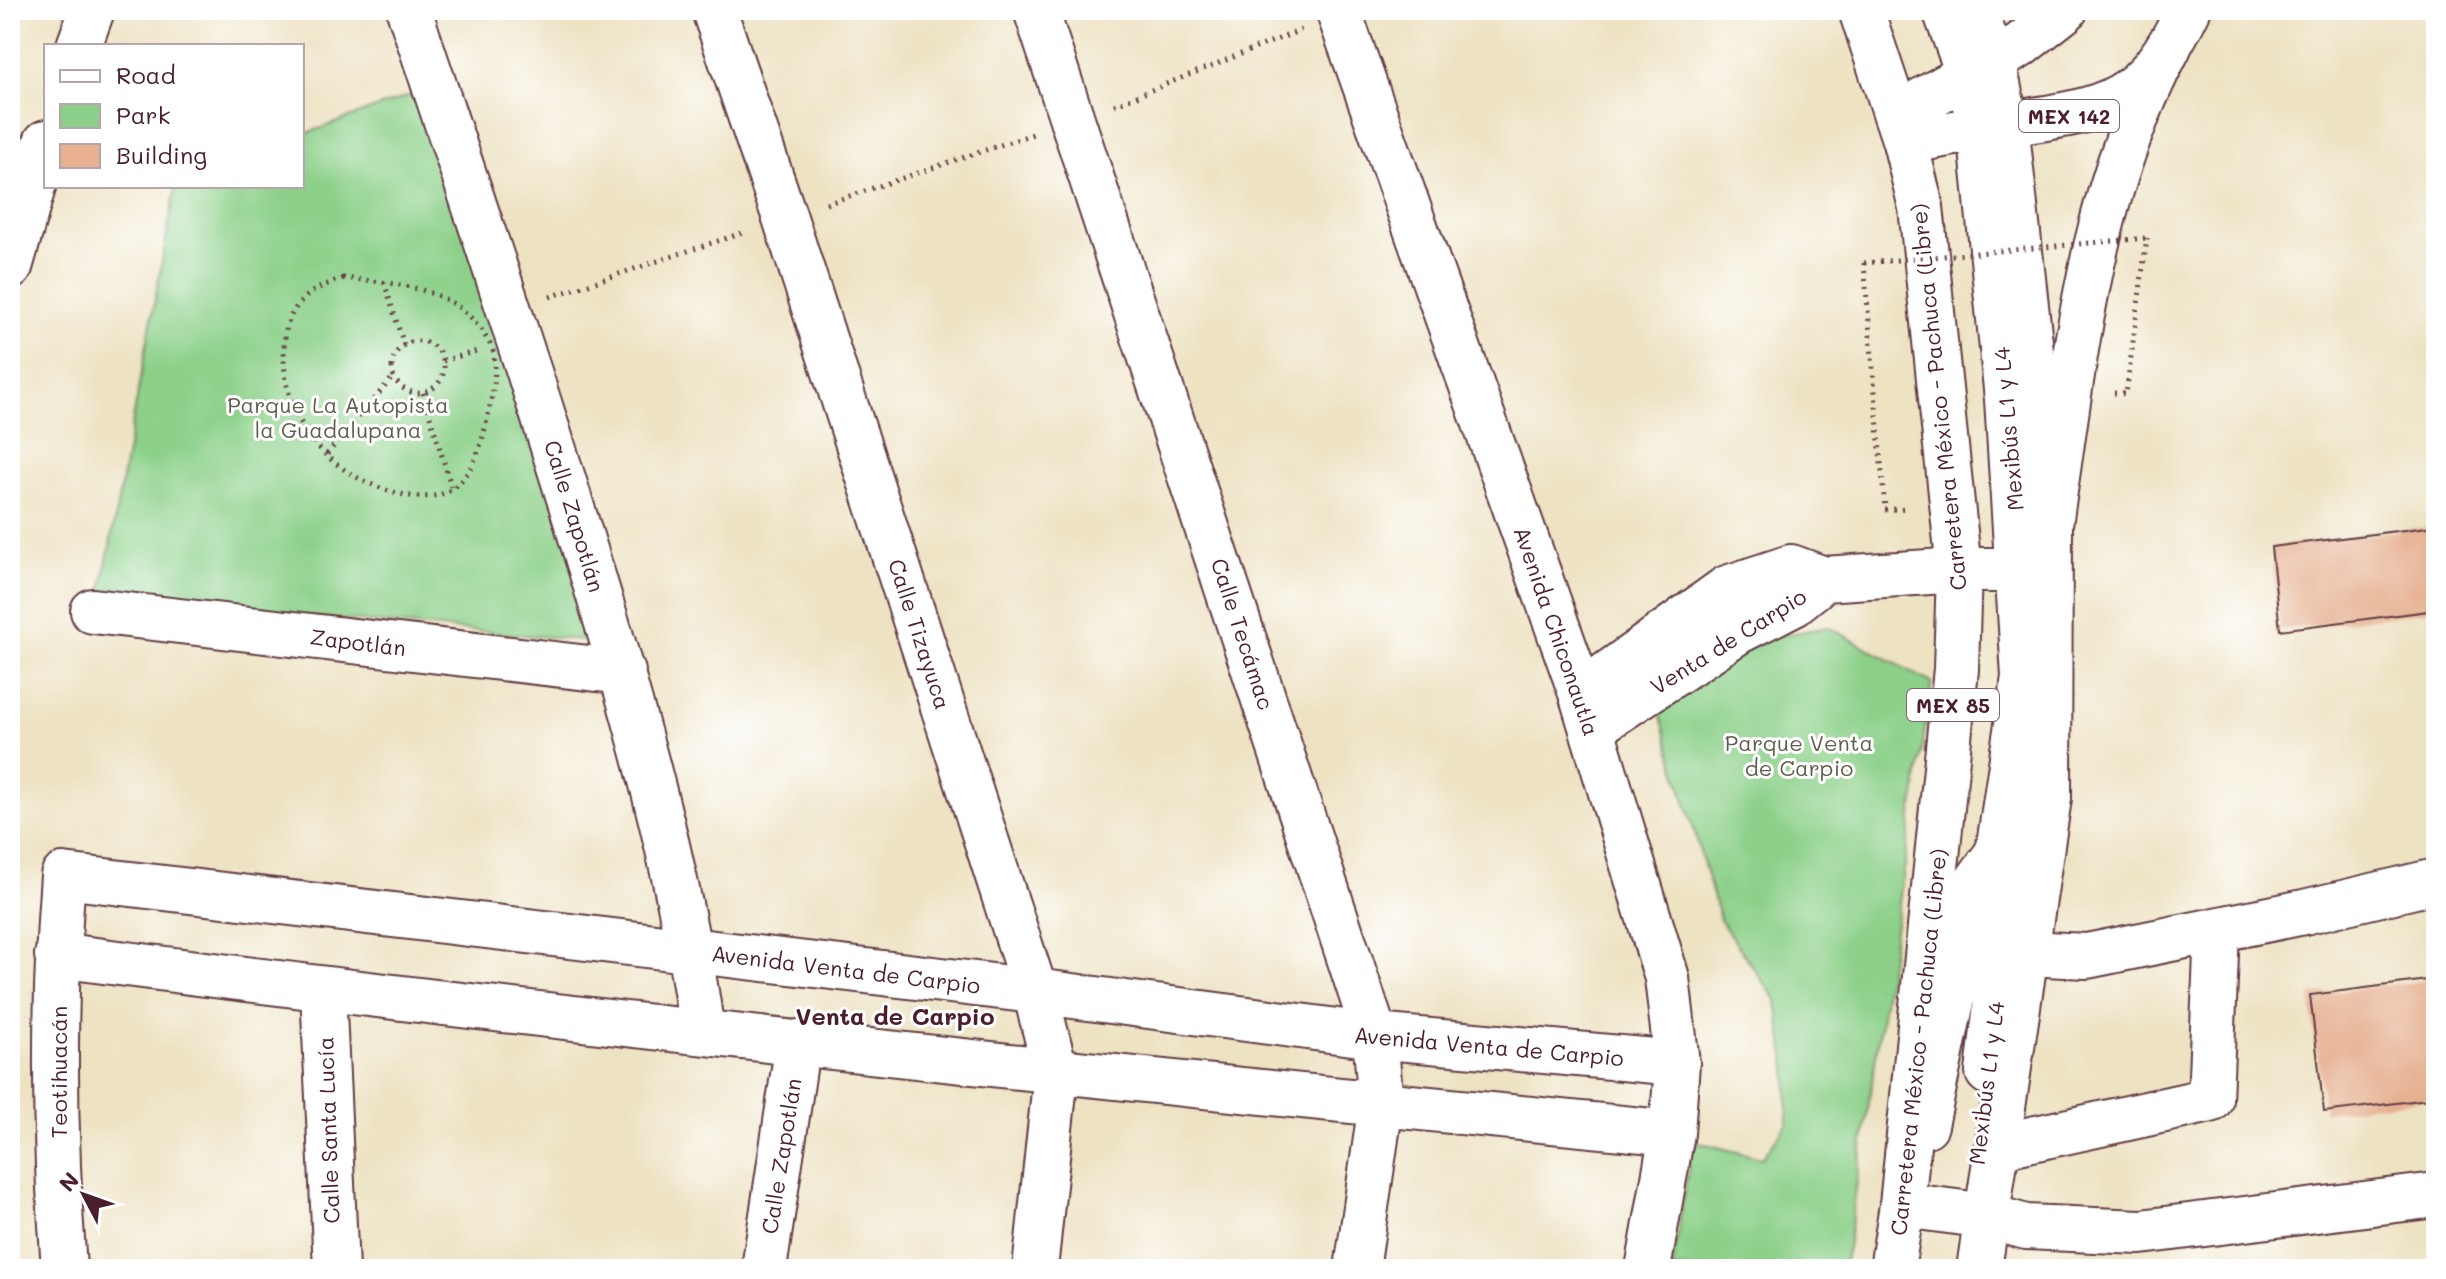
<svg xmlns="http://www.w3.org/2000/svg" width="2446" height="1279" font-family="Mali,sans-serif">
<rect width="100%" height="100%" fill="#fff"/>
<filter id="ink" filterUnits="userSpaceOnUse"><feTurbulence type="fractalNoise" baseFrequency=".0125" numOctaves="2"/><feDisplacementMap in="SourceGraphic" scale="16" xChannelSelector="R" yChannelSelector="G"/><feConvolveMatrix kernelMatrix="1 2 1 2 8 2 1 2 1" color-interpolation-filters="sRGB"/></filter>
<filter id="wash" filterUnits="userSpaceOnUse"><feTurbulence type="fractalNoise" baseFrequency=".006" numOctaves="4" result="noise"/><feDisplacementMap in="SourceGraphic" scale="32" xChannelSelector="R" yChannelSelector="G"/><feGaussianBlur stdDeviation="1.8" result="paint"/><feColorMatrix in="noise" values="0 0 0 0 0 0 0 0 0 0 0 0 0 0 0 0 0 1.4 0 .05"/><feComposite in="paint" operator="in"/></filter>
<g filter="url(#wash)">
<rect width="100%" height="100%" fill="#ede2c2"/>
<path fill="#8cd089" stroke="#6b785a" stroke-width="2" d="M444,83L617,643L100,599L176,186H302V135Z
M1828,627L1932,683L1844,1269H1672L1693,1141L1762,1158L1788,1123L1787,1068L1777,1001L1720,920L1651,683L1695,650Z"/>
<g id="blocks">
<path fill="#e6b091" d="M2436,526V610L2280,630L2271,547Z
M2436,979V1098L2324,1112L2310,995Z"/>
</g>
</g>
<g filter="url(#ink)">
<use href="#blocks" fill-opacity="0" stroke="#623c42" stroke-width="2"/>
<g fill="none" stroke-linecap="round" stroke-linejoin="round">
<g stroke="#623c42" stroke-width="48">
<path id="minor" d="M409,10C469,190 530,369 585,550C633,707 680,869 702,1032
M714,10L785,218L1035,991L1056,1073L1035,1269
M1036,10L1375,1036L1381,1104L1357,1269
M1338,10L1581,693L1667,978L1677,1063L1672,1133L1648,1269
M93,611L623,672
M1581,693L1727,588L1791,567L1824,579L1959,570H2047
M1592,728L1739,631L1794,603L1824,579
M2025,953L2087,956L2304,912L2436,881
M57,955C594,1025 1133,1080 1672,1133
M323,990L336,1269
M1988,1072L2011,880L1998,852
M1926,1125L1977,881L1998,852L2024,677L2007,399L1980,129L1968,73L1945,10
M2000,1146L2210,1100L2217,930
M1902,1205L1987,1216L2026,1227L2141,1232L2436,1195
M64,1269C54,1139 53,1006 63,876L1035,991L1375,1036L1677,1063
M764,1269L798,1042"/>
</g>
<g stroke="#623c42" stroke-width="48">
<path id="major" d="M1861,10L1905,142L1921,207L1959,570L1956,669L1902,1205L1892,1269
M1974,10L1993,59L2006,124L2050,524L2049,798L1979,1269"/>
</g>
<g stroke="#623c42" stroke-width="48">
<path id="highway" d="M79,46L92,10
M1896,115L2019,46L2065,10
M1905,142C1939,136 1973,129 2008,124C2106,109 2142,107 2188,10
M10,267L46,142
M2050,524C2076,356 2088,199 2169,47"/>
</g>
<path stroke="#623c42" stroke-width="5" stroke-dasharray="2 6" stroke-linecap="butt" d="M1114,105L1301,30
M826,204L1033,134
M1864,263L1885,510L1907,508
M343,278C393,283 454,286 484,334C488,341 493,348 494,355C497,376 492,395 488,415C482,443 475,472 452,489C439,498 420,498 405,495C335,480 285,429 284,357C283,311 301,292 343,278Z
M384,282L404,345
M550,297L745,232
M392 367a26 26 0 1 1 52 0a26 26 0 1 1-52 0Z
M443,361L477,351
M423,393L452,489
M2114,393L2126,394L2147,238
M327,454L393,377"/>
<use href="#minor" stroke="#fff" stroke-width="44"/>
<use href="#major" stroke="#fff" stroke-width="44"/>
<use href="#highway" stroke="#fff" stroke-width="44"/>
<path stroke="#623c42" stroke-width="5" stroke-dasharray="2 6" stroke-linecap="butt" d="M1864,263L2147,238"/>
</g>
</g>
<g text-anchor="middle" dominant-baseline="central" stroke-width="6" stroke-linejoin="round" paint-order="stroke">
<g fill="#fff" stroke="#80626b" stroke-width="2">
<rect x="2019" y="100" width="100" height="32" rx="6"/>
<rect x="1907" y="689" width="92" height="32" rx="6"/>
</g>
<g font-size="20" font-weight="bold" fill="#4a1f2b">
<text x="2069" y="116">MEX 142</text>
<text x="1953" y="705">MEX 85</text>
</g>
<g font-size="22" fill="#4a1f2b" stroke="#fff">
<text transform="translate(1938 397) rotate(-96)">Carretera México - Pachuca (Libre)</text>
<text transform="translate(2008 429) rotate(-95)">Mexibús L1 y L4</text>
<text transform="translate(575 516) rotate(73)">Calle Zapotlán</text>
<text transform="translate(1557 631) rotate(71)">Avenida Chiconautla</text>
<text transform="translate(920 634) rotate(72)">Calle Tizayuca</text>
<text transform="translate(1243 634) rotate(72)">Calle Tecámac</text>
<text transform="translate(1728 641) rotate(-32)">Venta de Carpio</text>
<text transform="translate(358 642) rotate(7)">Zapotlán</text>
<text transform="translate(846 969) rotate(7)">Avenida Venta de Carpio</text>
<text transform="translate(1918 1042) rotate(-84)">Carretera México - Pachuca (Libre)</text>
<text transform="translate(1489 1046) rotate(5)">Avenida Venta de Carpio</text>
<text transform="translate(58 1072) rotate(-90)">Teotihuacán</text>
<text transform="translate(1986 1083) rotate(-83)">Mexibús L1 y L4</text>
<text transform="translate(328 1130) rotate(-92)">Calle Santa Lucía</text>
<text transform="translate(781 1156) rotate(-81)">Calle Zapotlán</text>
</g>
<g font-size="22" fill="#615d4c" stroke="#fff">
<text x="338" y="404">Parque La Autopista<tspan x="338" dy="25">la Guadalupana</tspan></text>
<text x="1799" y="742">Parque Venta<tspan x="1799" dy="25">de Carpio</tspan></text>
</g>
<g font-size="24" font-weight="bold" fill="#4a1f2b" stroke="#fff">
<text x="895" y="1015">Venta de Carpio</text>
</g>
</g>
<rect width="2446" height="1279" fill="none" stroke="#fff" stroke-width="40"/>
<rect x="44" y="44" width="260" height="144" fill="#ffffff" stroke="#b7a5aa" stroke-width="2"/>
<rect x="60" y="70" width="40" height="12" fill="#ffffff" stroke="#b7a5aa" stroke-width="2"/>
<text x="116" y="84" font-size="24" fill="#4a1f2b">Road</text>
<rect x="60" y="104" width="40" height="24" fill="#8cd089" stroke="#b7a5aa" stroke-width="2"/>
<text x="116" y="124" font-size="24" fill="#4a1f2b">Park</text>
<rect x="60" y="144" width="40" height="24" fill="#e6b091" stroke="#b7a5aa" stroke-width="2"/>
<text x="116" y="164" font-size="24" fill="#4a1f2b">Building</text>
<g transform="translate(84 1195) rotate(311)" stroke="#ffffff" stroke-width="6" paint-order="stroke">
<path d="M0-6L14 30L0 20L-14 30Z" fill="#4a1f2b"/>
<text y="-12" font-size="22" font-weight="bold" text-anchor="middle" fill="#4a1f2b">N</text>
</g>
</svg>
